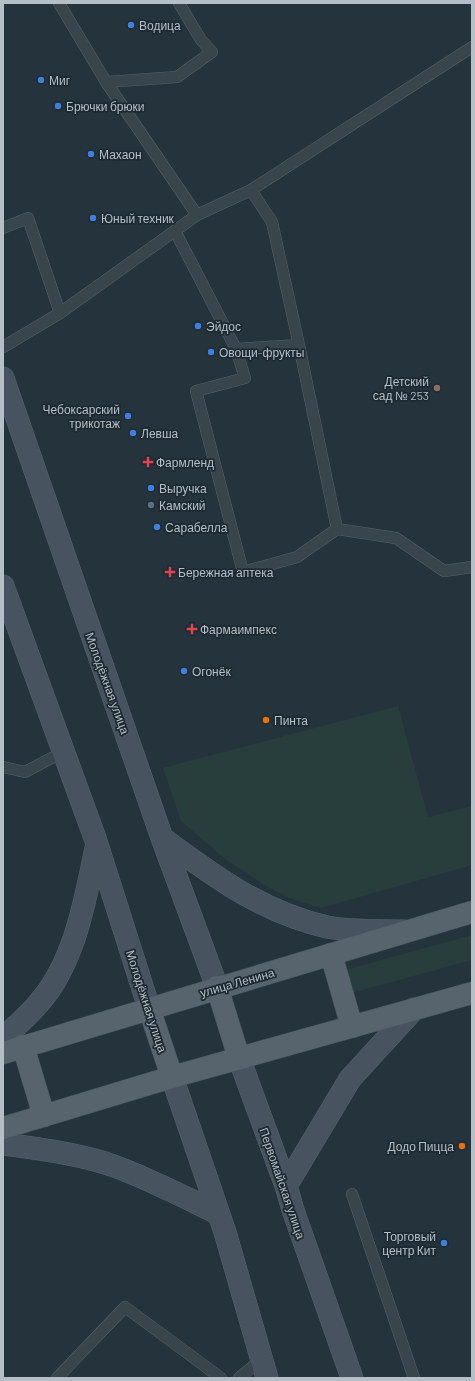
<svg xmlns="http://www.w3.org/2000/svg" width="475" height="1381" font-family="Barlow,sans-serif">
<rect width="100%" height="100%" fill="#25333d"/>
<path fill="#273e3c" d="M398,706L428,817L472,806V865L321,908L294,900L269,888L225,859L181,821L163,768Z
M472,935V960L348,994L341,971Z"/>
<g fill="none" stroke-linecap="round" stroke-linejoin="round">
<g stroke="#57626b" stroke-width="12">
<path id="lane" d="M59,3L106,82L197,215
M106,82L177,77L212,52L201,40L179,3
M251,190L272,222L299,345
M3,228L28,218L60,313
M175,231L236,349L245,378L196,391L243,572L297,557L337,529L396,538L444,571L472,567
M3,347L60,313L197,215L251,190L472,47
M236,349L299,345L337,529
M3,767L25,772L63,752
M352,1194L414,1378
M57,1378L125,1307L221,1378
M239,1378L261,1360"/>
</g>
<g stroke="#57626b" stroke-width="23">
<path id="secondary" d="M3,378L162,838L217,987
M3,586L95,838L149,1008
M162,838C215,877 262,912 327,927C352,932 379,930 404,931
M3,1038C15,1027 28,1016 38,1004C75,963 85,900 96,848
M239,1058L286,1186L293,1210L352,1378
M172,1077L225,1232L267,1378
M3,1144C36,1148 80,1154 111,1165C148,1178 182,1196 217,1213
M286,1186L350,1079L414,1009"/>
</g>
<g stroke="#424e56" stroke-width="23">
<path id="primary" d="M331,954L352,1027
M217,987L239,1058
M149,1008L172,1077
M23,1046L44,1116
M3,1053L472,912
M3,1128L172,1077L472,993"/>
</g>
<use href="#lane" stroke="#38454d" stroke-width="11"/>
<use href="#secondary" stroke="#475460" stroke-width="22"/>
<use href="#primary" stroke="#57646d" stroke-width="22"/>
</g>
<g fill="#3f7fe0" stroke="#1e2a32" stroke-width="1.5">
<circle cx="131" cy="25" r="4"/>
<circle cx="41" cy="80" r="4"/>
<circle cx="58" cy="106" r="4"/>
<circle cx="91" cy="154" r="4"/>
<circle cx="93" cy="218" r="4"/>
<circle cx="198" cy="326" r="4"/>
<circle cx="211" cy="352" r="4"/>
<circle cx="128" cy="416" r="4"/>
<circle cx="133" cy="433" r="4"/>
<circle cx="151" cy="488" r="4"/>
<circle cx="157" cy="527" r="4"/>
<circle cx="184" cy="671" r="4"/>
<circle cx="444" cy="1243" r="4"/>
</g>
<circle fill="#8d6e63" stroke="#1e2a32" stroke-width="1.5" cx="437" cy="388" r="4"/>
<g fill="#e0444e" stroke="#1e2a32" stroke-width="1.5">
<path d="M146 456h4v4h4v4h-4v4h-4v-4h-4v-4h4z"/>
<path d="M168 566h4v4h4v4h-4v4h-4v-4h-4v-4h4z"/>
<path d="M190 623h4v4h4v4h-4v4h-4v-4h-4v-4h4z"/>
</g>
<circle fill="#5c6f8a" stroke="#1e2a32" stroke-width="1.5" cx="151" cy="505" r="4"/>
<g fill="#e8710a" stroke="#1e2a32" stroke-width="1.5">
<circle cx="266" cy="720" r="4"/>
<circle cx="462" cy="1146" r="4"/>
</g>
<g text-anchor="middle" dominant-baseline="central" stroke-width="3.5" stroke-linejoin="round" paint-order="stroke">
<g font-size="12" fill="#b4bfc8" stroke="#1e2a32" text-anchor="start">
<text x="139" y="25">Водица</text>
<text x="49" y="80">Миг</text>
<text x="66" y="106">Брючки брюки</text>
<text x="99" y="154">Махаон</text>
<text x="101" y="218">Юный техник</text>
<text x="206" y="326">Эйдос</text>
<text x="219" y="352">Овощи-фрукты</text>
<text x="429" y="381" text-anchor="end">Детский<tspan x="429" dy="14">сад № 253</tspan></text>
<text x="120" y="409" text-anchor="end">Чебоксарский<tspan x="120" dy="14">трикотаж</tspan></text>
<text x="141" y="433">Левша</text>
<text x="156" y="462">Фармленд</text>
<text x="159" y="488">Выручка</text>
<text x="159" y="505">Камский</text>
<text x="165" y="527">Сарабелла</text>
<text x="178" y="572">Бережная аптека</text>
<text x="200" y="629">Фармаимпекс</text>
<text x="192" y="671">Огонёк</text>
<text x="274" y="720">Пинта</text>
<text x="454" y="1146" text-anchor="end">Додо Пицца</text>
<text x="436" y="1236" text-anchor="end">Торговый<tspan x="436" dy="14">центр Кит</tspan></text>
</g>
<g font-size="12" fill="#b4bfc8" stroke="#1e2a32">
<text transform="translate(108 683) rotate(70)">Молодёжная улица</text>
<text transform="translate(237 982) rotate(-16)">улица Ленина</text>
<text transform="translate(147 1001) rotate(72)">Молодёжная улица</text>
<text transform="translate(283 1183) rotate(71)">Первомайская улица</text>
</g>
</g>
<rect width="475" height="1381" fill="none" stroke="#b4bfc8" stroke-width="8"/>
</svg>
